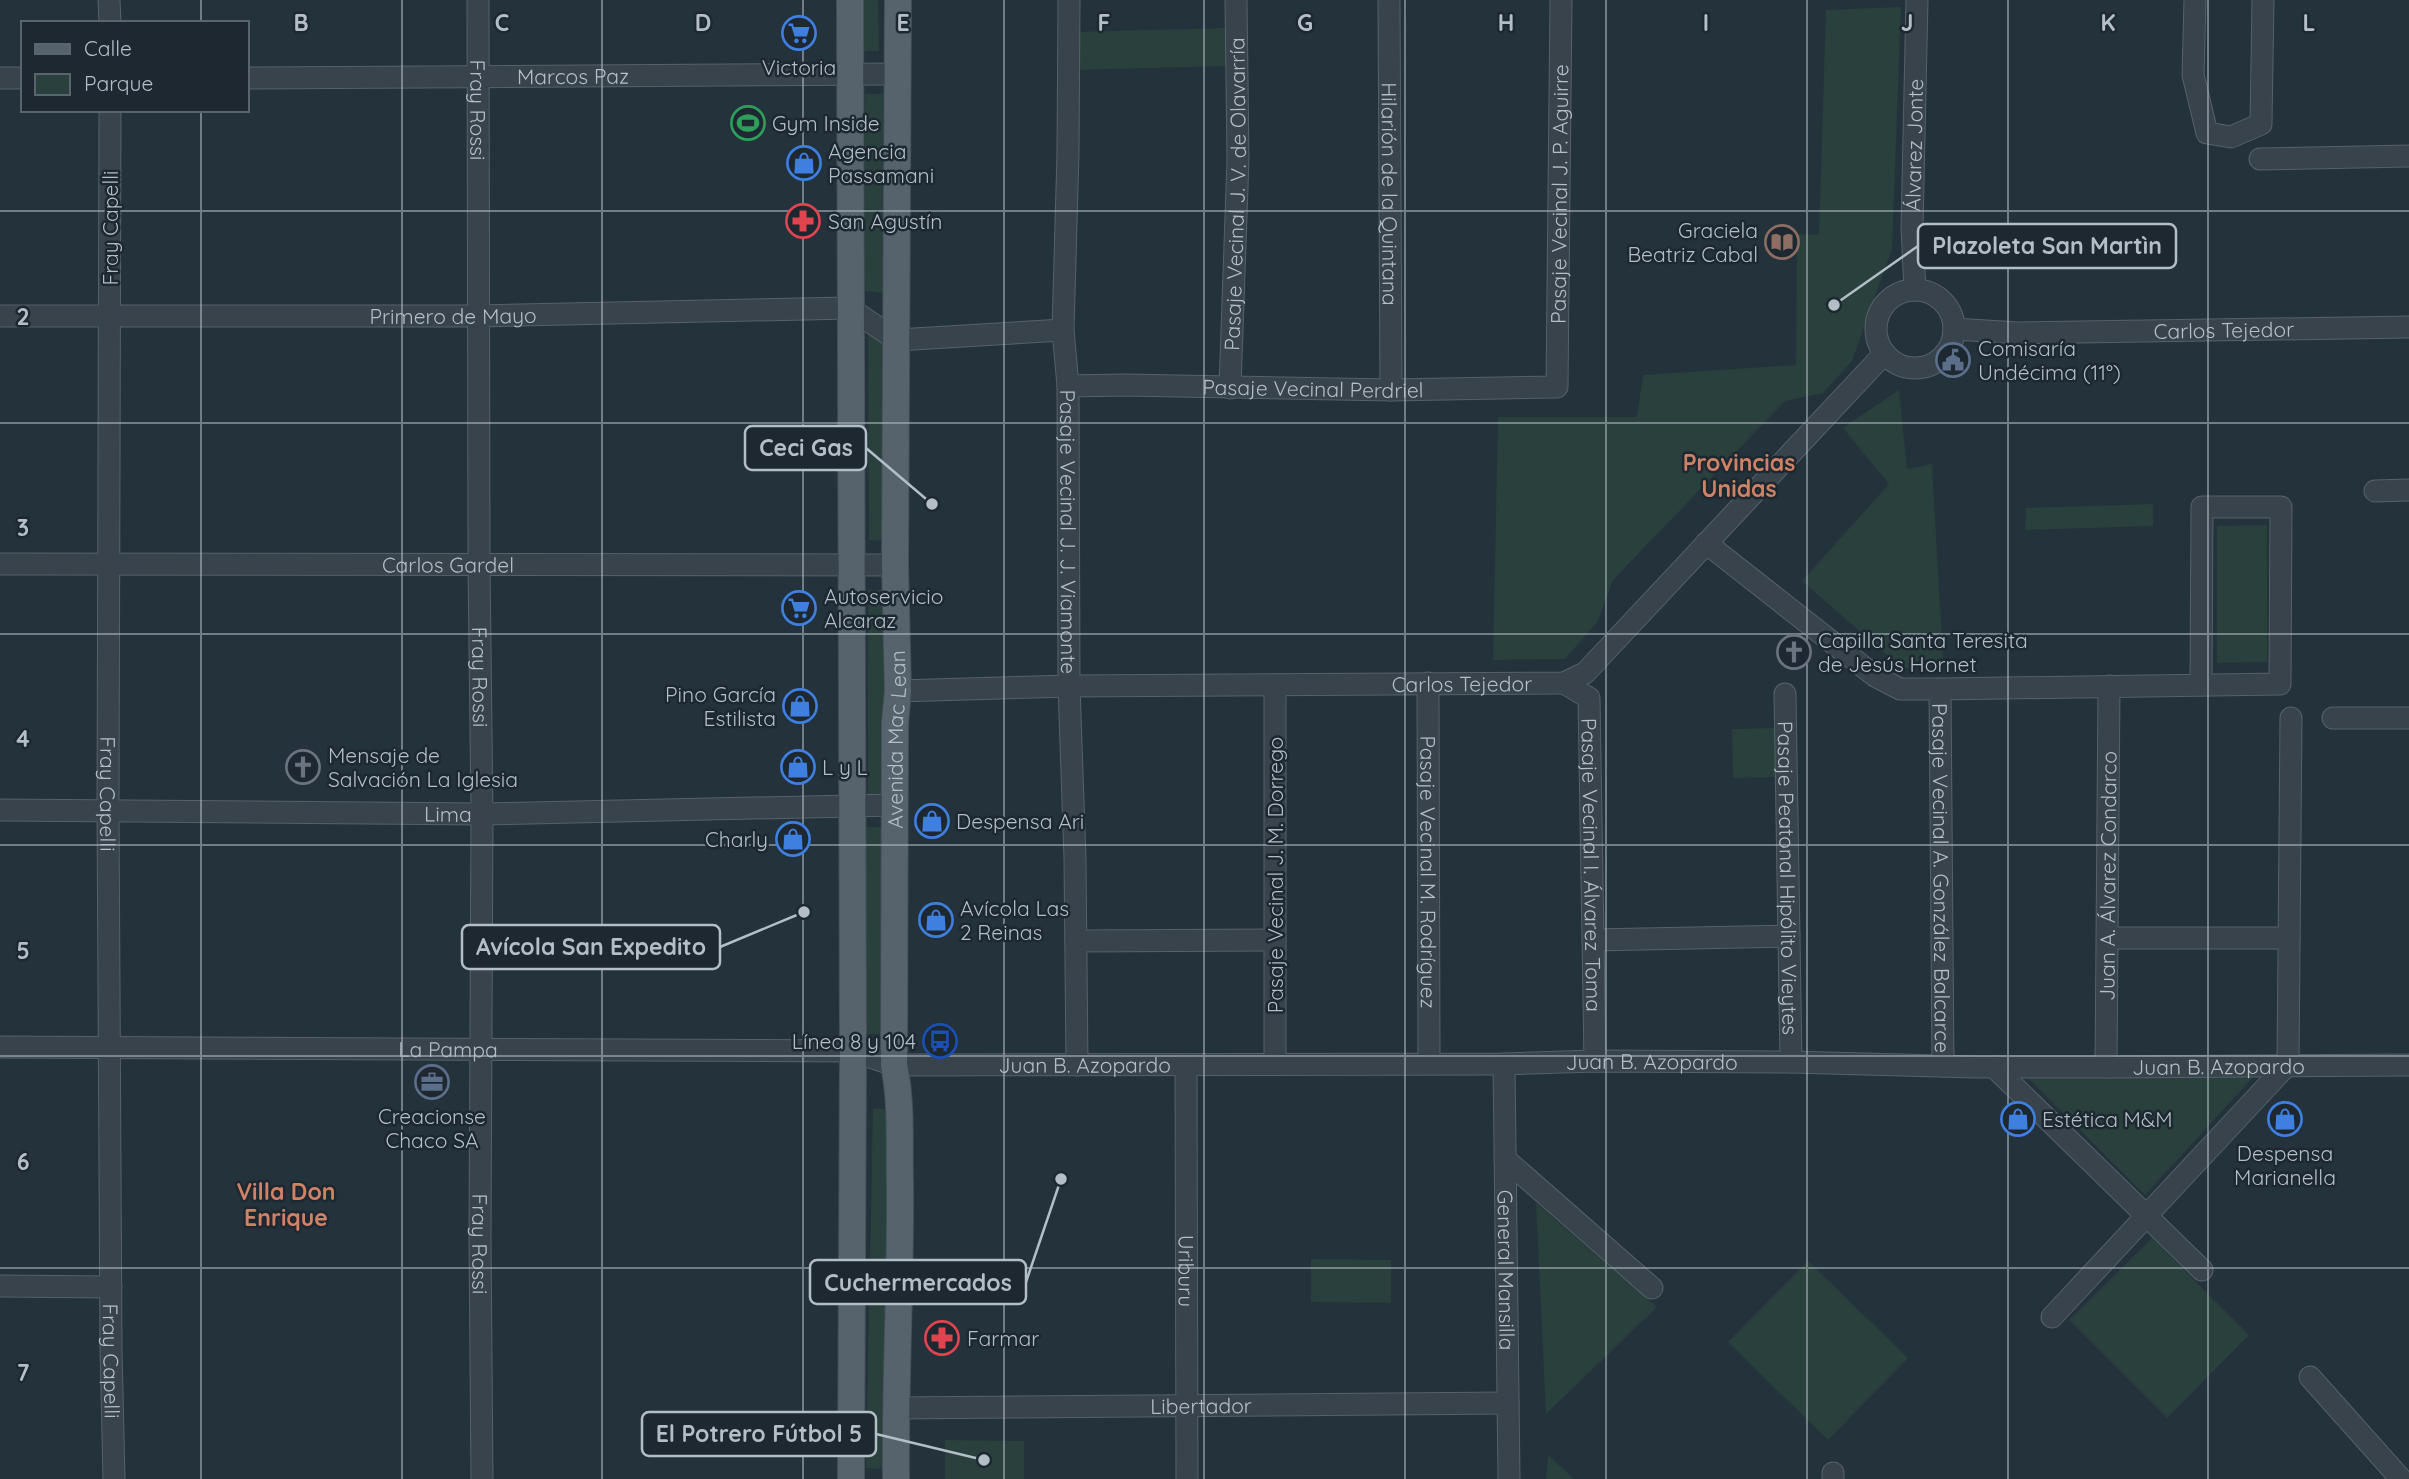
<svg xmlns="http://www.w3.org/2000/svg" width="2409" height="1479" font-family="Quicksand,sans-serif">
<rect width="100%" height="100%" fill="#24323b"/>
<path fill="#29403d" d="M861,0H878L879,51H861Z
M1901,7L1892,249L1852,361L1823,393L1785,401L1613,580L1598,621L1565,659L1493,660L1498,417H1637L1643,375L1796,365L1797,234L1819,235L1826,10Z
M1226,28L1227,66L1073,70V32Z
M865,94H883V293L865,291Z
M868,333H886L887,541L869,540Z
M1899,390L1907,469L1932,464L1943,660L1903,669L1802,581L1889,484L1843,428Z
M2153,504V526L2025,530L2026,508Z
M2267,525V662L2217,663V526Z
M868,590H886L887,797H868Z
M1777,728L1778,777L1733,778L1732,729Z
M865,827H884L885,1034H866Z
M2022,1072L2254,1076L2145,1195Z
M873,1108L890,1110L884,1469L866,1468Z
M1536,1203L1657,1307L1546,1414Z
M2152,1238L2249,1335L2167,1418L2069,1320Z
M1311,1259L1391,1260V1303L1311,1302Z
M1808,1261L1908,1358L1828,1440L1728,1342Z
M945,1440L1024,1441V1479H945Z
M1548,1455L1574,1479H1546Z"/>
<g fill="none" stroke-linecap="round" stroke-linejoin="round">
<g stroke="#56616a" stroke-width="23">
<g id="minor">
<path d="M109,0L110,23"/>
<path id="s1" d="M478,0L479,564L482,814L480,1238L482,1479"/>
<path id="s2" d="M1069,0L1068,153L1063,330L1068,386L1069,686L1075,859L1077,1065"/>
<path id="s3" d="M1389,0L1391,390"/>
<path d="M2195,0L2193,75L2207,133L2231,137L2261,124L2263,0"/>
<path d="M0,78H23"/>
<path id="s4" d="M247,78L897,74"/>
<path id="s5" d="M110,110L108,810L111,1348L114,1479"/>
<path d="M2260,159L2409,156"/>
<path id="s6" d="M1915,290L1912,228L1917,0"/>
<circle cx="1915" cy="329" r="39"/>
<path id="s7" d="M0,316H478L849,308L897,340L1063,330"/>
<path id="s8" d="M1954,329L2018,333L2409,327"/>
<path id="s9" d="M1068,386L1125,385L1391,390L1557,387L1561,0"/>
<path id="s10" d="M1230,388L1238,159L1236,0"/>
<path d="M2375,491L2409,490"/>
<path d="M1706,543L1875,676L1900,689H1940L2280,684L2281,507H2202L2201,685"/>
<path id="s11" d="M0,564L895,565"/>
<path id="s12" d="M1428,683L1429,1062"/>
<path id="s13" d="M1564,683L1589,698L1595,1061"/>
<path d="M1275,685V1064"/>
<path id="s14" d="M1940,689L1943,1066"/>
<path id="s15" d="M898,691L1069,686L1564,683L1585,673L1884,354"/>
<path id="s16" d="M1785,694L1791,1062"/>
<path d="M2333,718H2409"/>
<path id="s17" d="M0,810L482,814L896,805"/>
<path d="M2108,938H2289"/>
<path d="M1593,940L1789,936"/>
<path d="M1076,941L1275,940"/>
<path id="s18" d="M0,1047L853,1051L894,1065L1504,1064L1595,1061L1791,1062L1975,1067H2106L2409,1065"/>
<path id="s19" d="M1504,1064L1509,1479"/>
<path id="s20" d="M1186,1065L1187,1479"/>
<path d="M1994,1067L2202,1270"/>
<path id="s21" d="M2106,1067L2109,686"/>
<path d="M1505,1159L1652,1288"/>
<path d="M0,1286L111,1287"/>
<path d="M2052,1317L2288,1064L2291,718"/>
<path d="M2310,1377L2401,1479"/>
<path id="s22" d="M895,1408L1508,1403"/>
<path d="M1833,1479V1473"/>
</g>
</g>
<g stroke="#444f58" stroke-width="28">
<g id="major">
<path d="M850,0L853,1051L851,1479"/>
<path id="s23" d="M896,1479C895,1380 901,1282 900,1183C899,1143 902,1104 894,1065L895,723L898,691L895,565L898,0"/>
</g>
</g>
<use href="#minor" stroke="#38434c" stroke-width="21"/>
<use href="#major" stroke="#56636c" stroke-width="26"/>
</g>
<path fill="none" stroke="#b3bec7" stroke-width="2" stroke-opacity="0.55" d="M201,0V23M402,0V1479M602,0V1479M803,0V1479M1004,0V1479M1204,0V1479M1405,0V1479M1606,0V1479M1807,0V1479M2008,0V1479M2208,0V1479M201,110V1479M0,211H2409M0,423H2409M0,634H2409M0,845H2409M0,1056H2409M0,1268H2409"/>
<defs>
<g id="supermarket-ring" transform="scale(1.75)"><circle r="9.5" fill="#1d2831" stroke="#3f7fe0" stroke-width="1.5"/><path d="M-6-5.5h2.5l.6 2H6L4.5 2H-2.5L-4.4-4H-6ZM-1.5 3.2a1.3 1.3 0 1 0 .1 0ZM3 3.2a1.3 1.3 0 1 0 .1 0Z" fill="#3f7fe0"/></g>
<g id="stadium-ring" transform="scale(1.75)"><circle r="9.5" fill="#1d2831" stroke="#2e9e5b" stroke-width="1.5"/><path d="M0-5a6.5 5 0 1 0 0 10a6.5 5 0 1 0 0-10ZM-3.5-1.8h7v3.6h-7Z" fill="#2e9e5b"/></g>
<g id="shop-ring" transform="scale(1.75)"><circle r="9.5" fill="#1d2831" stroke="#3f7fe0" stroke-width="1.5"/><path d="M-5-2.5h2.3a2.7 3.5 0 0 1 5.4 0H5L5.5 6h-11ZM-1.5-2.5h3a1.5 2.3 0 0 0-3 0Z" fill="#3f7fe0"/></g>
<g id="pharmacy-ring" transform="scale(1.75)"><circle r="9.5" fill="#1d2831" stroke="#e0444e" stroke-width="1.5"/><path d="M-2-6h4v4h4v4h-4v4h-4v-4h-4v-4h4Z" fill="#e0444e"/></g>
<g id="library-ring" transform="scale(1.75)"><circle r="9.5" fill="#1d2831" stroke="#8d6e63" stroke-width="1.5"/><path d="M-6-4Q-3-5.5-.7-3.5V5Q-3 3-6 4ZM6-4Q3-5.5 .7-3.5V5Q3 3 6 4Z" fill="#8d6e63"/></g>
<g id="civic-ring" transform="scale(1.75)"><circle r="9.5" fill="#1d2831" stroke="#5c6f8a" stroke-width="1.5"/><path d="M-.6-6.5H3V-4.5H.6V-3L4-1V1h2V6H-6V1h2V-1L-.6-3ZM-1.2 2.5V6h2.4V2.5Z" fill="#5c6f8a"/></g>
<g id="church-ring" transform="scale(1.75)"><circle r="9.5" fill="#1d2831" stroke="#6b7280" stroke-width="1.5"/><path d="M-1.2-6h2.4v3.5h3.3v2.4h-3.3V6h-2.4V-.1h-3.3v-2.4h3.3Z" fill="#6b7280"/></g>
<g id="bus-ring" transform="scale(1.75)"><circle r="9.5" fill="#1d2831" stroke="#1a4fb4" stroke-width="1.5"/><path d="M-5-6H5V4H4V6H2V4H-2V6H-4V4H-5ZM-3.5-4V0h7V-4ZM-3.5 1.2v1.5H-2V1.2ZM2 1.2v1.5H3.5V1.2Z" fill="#1a4fb4"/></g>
<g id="office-ring" transform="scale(1.75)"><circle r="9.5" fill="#1d2831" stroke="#5c6f8a" stroke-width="1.5"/><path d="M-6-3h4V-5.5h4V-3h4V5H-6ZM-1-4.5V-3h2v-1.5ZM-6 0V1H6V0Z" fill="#5c6f8a"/></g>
</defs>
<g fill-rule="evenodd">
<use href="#supermarket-ring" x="799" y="33"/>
<use href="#stadium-ring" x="748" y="123"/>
<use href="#shop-ring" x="804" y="163"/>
<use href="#pharmacy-ring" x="803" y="221"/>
<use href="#library-ring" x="1782" y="242"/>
<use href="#civic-ring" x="1953" y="360"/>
<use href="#supermarket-ring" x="799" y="608"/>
<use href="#church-ring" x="1794" y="652"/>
<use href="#shop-ring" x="800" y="706"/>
<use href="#church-ring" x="303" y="767"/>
<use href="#shop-ring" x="798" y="767"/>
<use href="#shop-ring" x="932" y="821"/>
<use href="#shop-ring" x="793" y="839"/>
<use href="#shop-ring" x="936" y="920"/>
<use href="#bus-ring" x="940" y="1041"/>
<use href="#office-ring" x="432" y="1082"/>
<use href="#shop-ring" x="2018" y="1119"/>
<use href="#shop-ring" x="2285" y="1119"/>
<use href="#pharmacy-ring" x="942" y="1338"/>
</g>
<g text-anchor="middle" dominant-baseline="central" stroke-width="5" stroke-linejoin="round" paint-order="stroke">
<g font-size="21" fill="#b3bec7" stroke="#1d2831" text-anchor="start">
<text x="799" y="67" text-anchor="middle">Victoria</text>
<text x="772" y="123">Gym Inside</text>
<text x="828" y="151">Agencia<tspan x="828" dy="24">Passamani</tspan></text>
<text x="828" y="221">San Agustín</text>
<text x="1758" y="230" text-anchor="end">Graciela<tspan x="1758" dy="24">Beatriz Cabal</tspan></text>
<text x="1978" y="348">Comisaría<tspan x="1978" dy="24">Undécima (11°)</tspan></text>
<text x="824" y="596">Autoservicio<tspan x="824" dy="24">Alcaraz</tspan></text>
<text x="1818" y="640">Capilla Santa Teresita<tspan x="1818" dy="24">de Jesús Hornet</tspan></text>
<text x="776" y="694" text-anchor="end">Pino García<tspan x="776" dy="24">Estilista</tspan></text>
<text x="328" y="755">Mensaje de<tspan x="328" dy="24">Salvación La Iglesia</tspan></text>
<text x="822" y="767">L y L</text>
<text x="956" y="821">Despensa Ari</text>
<text x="768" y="839" text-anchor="end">Charly</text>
<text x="960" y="908">Avícola Las<tspan x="960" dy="24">2 Reinas</tspan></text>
<text x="916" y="1041" text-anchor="end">Línea 8 y 104</text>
<text x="432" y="1116" text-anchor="middle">Creacionse<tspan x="432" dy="24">Chaco SA</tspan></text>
<text x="2042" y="1119">Estética M&amp;M</text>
<text x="2285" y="1153" text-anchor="middle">Despensa<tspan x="2285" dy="24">Marianella</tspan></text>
<text x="967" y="1338">Farmar</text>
</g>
<g font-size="21" fill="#b3bec7" stroke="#1d2831">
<text stroke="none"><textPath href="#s4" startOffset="326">Marcos Paz</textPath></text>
<text stroke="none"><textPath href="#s1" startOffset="110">Fray Rossi</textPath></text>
<text stroke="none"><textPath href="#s6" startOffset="145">Álvarez Jonte</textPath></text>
<text stroke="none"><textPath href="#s10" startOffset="194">Pasaje Vecinal J. V. de Olavarría</textPath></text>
<text stroke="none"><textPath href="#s9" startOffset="682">Pasaje Vecinal J. P. Aguirre</textPath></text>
<text stroke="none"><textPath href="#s3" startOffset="194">Hilarión de la Quintana</textPath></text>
<text transform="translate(110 228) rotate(-90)">Fray Capelli</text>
<text stroke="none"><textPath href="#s7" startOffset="453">Primero de Mayo</textPath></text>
<text stroke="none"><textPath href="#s8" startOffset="270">Carlos Tejedor</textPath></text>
<text stroke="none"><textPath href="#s9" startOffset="245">Pasaje Vecinal Perdriel</textPath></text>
<text stroke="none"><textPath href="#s2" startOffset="532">Pasaje Vecinal J. J. Viamonte</textPath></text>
<text stroke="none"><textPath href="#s11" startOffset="448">Carlos Gardel</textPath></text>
<text stroke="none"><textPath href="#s1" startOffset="677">Fray Rossi</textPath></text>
<text stroke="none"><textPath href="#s15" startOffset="564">Carlos Tejedor</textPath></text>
<text stroke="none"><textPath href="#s23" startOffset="740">Avenida Mac Lean</textPath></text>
<text stroke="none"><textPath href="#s5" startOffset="684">Fray Capelli</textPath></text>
<text stroke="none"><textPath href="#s17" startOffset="448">Lima</textPath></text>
<text stroke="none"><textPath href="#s13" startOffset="196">Pasaje Vecinal I. Álvarez Toma</textPath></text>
<text stroke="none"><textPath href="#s12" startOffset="189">Pasaje Vecinal M. Rodríguez</textPath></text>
<text transform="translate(1275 875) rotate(-90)">Pasaje Vecinal J. M. Dorrego</text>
<text stroke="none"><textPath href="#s21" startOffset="191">Juan A. Álvarez Condarco</textPath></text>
<text stroke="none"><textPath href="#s16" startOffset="184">Pasaje Peatonal Hipólito Vieytes</textPath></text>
<text stroke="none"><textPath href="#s14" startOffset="189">Pasaje Vecinal A. González Balcarce</textPath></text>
<text stroke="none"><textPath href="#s18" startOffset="448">La Pampa</textPath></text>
<text stroke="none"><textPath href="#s18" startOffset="1654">Juan B. Azopardo</textPath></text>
<text stroke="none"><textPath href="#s18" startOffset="1087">Juan B. Azopardo</textPath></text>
<text stroke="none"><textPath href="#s18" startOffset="2221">Juan B. Azopardo</textPath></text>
<text stroke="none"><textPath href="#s1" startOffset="1244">Fray Rossi</textPath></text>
<text stroke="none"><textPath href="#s19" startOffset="206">General Mansilla</textPath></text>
<text stroke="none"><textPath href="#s20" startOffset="206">Uriburu</textPath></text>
<text stroke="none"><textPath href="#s5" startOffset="1251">Fray Capelli</textPath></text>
<text stroke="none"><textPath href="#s22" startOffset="306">Libertador</textPath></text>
</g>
<g font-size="23" font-weight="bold" fill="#d08266" stroke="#1d2831">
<text x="1739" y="462">Provincias<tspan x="1739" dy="26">Unidas</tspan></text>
<text x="286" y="1191">Villa Don<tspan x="286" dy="26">Enrique</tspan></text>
</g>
</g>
<g font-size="23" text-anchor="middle" font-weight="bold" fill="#b3bec7" stroke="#1d2831" stroke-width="5" stroke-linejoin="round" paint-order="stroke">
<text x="301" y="31">B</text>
<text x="502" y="31">C</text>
<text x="703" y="31">D</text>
<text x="903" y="31">E</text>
<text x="1104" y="31">F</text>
<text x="1305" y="31">G</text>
<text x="1506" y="31">H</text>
<text x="1706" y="31">I</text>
<text x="1907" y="31">J</text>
<text x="2108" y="31">K</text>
<text x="2309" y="31">L</text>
<text x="23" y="325">2</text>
<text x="23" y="536">3</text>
<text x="23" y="747">4</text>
<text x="23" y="959">5</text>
<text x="23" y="1170">6</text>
<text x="23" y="1381">7</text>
</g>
<path fill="none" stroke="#b3bec7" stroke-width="2.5" d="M1834 305L1918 246M932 504L866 448M804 912L720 947M1061 1179L1026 1282M984 1460L876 1434"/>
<g fill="#b3bec7" stroke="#1d2831" stroke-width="2.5">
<circle cx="1834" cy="305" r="7"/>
<circle cx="932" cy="504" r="7"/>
<circle cx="804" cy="912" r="7"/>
<circle cx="1061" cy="1179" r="7"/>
<circle cx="984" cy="1460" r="7"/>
</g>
<g fill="#1d2831" stroke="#b3bec7" stroke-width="2.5">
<rect x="1918" y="224" width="258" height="44" rx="7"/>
<rect x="745" y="426" width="121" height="44" rx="7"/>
<rect x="462" y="925" width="258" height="44" rx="7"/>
<rect x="810" y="1260" width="216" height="44" rx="7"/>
<rect x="642" y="1412" width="234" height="44" rx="7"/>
</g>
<g font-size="23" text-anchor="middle" font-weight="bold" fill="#b3bec7">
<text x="2047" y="254">Plazoleta San Martìn</text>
<text x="806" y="456">Ceci Gas</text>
<text x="591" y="955">Avícola San Expedito</text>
<text x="918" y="1291">Cuchermercados</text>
<text x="759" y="1442">El Potrero Fútbol 5</text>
</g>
<rect x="21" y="21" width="228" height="91" fill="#1d2831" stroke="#59646d" stroke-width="2"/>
<rect x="35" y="44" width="35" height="10" fill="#56636c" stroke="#59646d" stroke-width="2"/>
<text x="84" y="56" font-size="21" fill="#b3bec7">Calle</text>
<rect x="35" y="74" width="35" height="21" fill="#29403d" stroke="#59646d" stroke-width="2"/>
<text x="84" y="91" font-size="21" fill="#b3bec7">Parque</text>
</svg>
